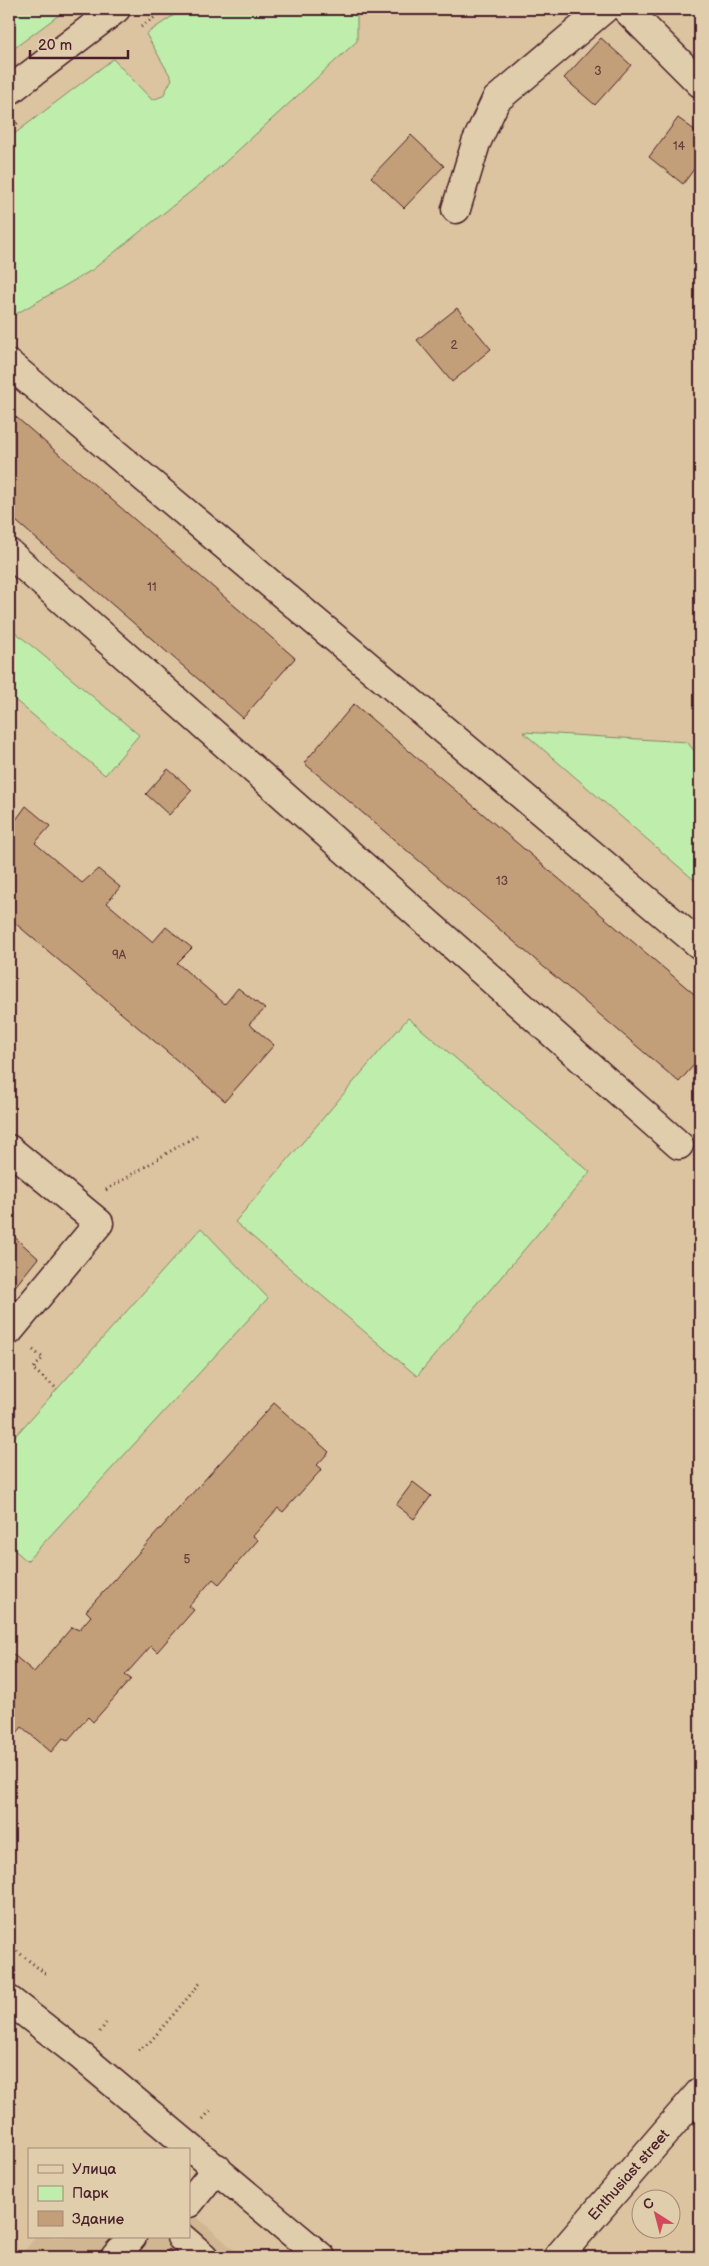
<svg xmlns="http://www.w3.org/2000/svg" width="709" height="2266" font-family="'Balsamiq Sans',sans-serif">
<rect width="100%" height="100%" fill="#dbc49f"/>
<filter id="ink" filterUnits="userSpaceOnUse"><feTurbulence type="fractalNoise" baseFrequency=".02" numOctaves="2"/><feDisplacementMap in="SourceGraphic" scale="10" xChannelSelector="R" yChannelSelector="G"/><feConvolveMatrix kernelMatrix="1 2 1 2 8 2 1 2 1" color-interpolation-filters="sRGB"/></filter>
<g filter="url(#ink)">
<path fill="#d1b692" d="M189,2210L242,2257H19L36,2237H189Z"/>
<path fill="#bfedab" stroke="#84866b" d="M9,9H67L9,52Z
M183,9H357V41L209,177L92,270L9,318V138L113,59L152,100L163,96L172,79L146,34Z
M9,627L139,735L105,775L9,695Z
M523,732L687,742L700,758V885Z
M408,1018L590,1172L417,1376L235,1222Z
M201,1228L268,1298L27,1561L9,1545V1443Z"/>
<path fill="#c29e79" stroke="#4a1f2b" d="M691,9H700V11L696,15Z
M601,38L631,65L595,105L564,78Z
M678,118L700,134V161L683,184L649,157Z
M411,135L444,166L404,208L371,177Z
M457,308L491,349L452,382L417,340Z
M9,411L295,658L243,718L9,515Z
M354,704L700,999V1058L679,1082L304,763Z
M168,769L192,790L169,815L146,794Z
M26,806L50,826L35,843L82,883L98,869L120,887L107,903L153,942L166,927L192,948L177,963L225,1004L238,988L265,1009L249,1024L274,1045L225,1101L9,918V820L13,824Z
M9,1232L38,1258L9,1294Z
M274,1403L329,1452L317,1465L322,1469L283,1512L278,1508L253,1536L258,1540L219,1584L213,1579L189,1606L194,1610L157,1652L151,1646L125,1675L131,1679L93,1722L88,1717L68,1740L63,1738L51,1752L22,1727L16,1734L9,1728V1651L34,1672L72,1627L79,1630L91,1616L86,1611Z
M413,1482L431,1496L414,1519L396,1505Z
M169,2249L179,2257H162Z"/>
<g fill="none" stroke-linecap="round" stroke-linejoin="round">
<g stroke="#4a1f2b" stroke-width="31">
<path id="minor" d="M626,9L700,83
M9,91L116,9
M456,209L476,143L496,100L604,9
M9,364L700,945
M9,553L679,1145
M9,1149L99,1223L9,1331
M9,2000L81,2056L321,2257
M189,2203L217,2168
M181,2237L204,2257
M115,2257L132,2237"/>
</g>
<g stroke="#4a1f2b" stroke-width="31">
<path id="major" d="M558,2257L700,2092"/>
</g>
<path stroke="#4a1f2b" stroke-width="3" stroke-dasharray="1 4" stroke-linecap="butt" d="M141,27L166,9
M9,130L20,121
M106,1190L199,1134
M33,1350L43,1358L33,1369L57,1389
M9,1945L46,1974
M100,2032L106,2023
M138,2050L149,2043L202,1981
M203,2119L213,2108"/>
<use href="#minor" stroke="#dfcdab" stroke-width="28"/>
<use href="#major" stroke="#dfcdab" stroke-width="28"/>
</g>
</g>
<g text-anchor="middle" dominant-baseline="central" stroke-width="5" stroke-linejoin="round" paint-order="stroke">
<g font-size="12" fill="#683f3e">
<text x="598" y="71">3</text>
<text x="679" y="146">14</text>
<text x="454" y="345">2</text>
<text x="152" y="587">11</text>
<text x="502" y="881">13</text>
<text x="119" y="955">9А</text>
<text x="187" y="1559">5</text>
</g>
<g font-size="15" fill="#4a1f2b" stroke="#dfcdab">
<text transform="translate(629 2175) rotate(-49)">Enthusiast street</text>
</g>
</g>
<rect width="709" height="2266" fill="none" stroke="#dfcdab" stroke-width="30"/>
<rect x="15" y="15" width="679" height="2236" fill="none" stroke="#4a1f2b" stroke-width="2" filter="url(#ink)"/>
<rect x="28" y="2148" width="162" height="90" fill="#dfcdab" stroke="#a38778"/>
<rect x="38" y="2165" width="25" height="8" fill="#dfcdab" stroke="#a38778"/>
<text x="72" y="2174" font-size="15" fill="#4a1f2b">Улица</text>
<rect x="38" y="2186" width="25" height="15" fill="#bfedab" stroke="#a38778"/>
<text x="72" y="2198" font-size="15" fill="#4a1f2b">Парк</text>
<rect x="38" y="2211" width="25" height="15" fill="#c29e79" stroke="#a38778"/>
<text x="72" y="2224" font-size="15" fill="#4a1f2b">Здание</text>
<g transform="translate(656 2214) rotate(324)"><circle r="24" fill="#dfcdab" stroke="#a38778"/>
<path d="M0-4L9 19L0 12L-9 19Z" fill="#d1495b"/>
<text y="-8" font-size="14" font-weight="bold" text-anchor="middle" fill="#4a1f2b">С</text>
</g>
<path d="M30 50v8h98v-8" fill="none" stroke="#4a1f2b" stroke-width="2.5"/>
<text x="38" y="50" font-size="15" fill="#4a1f2b" stroke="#dfcdab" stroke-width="4" paint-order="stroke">20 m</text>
</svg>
